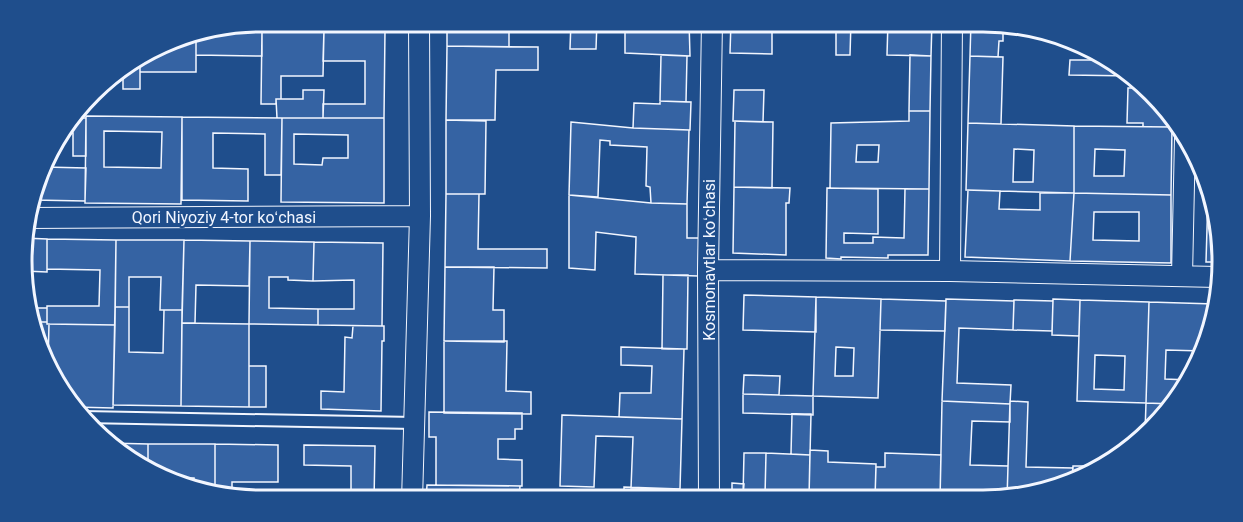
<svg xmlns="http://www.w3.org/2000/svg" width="1243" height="522" font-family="Roboto,sans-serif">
<rect width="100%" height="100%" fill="#1f4e8c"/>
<path fill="#3563a3" stroke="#f2f6ff" stroke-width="1.5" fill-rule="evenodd" d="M447,21H474V28H509V47L447,46Z
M571,21H597L596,49H570Z
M625,21H689L690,56L625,53Z
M731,21H772V54L730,53Z
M836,21H851L850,55H836Z
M888,21H932L931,56L887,55Z
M971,21L1003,25V41H999L998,57L970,56Z
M215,29H262V56L196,55V32Z
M262,29L324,30L323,76H281V99H276V104H261Z
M324,30H385L384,118H323V104H365V61H323Z
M196,32V72H140V59L184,34Z
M447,46L538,47V70H496L495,120H446Z
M661,55L687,56L686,102L660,101Z
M910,55L931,56L930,111H909Z
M970,56L1003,57L1001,124L968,123Z
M140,59V89H123V71H119Z
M1070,60H1105L1133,76L1069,75Z
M1139,80L1172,122V127H1143V123H1127L1128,88H1139Z
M303,90H324L323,118H277L276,99H303Z
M734,90H764L763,122L733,121Z
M660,101L691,102L690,130L633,128L634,103L660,104Z
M909,111H930L929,189L830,188L831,123L909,121ZM857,145H879L878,162H856Z
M86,116L182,117L181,204L85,203ZM104,131L162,132L161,168L104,167Z
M182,117L282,118L281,175H265V134L213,133V168L248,169V201L182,200Z
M72,118H86V156H73V133H60Z
M282,118H384V203L281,202ZM294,134L348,135V158H323L322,165L294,164Z
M446,120L486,121L485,194H446Z
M735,121L773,122L772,188L734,187Z
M571,122L633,128L689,130L687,204L651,203L650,187L646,186L647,147L610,145V141L600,140L598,197L569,195Z
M968,123L1074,126V193L966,190ZM1014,149L1034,150L1033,182H1013Z
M1074,126L1172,127L1171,195L1074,193ZM1095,149L1125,150L1124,176H1094Z
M44,167L86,168L85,201L33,200Z
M734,187L790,188L789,203H786V255L733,253Z
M827,188L878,189V234L844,233V243H873V237L904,238L905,189H929L928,255H888V258L841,257V259L826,258Z
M968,190L1000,191L999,209L1040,210V193H1074L1070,261L965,257Z
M1074,193L1171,195V263L1070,261ZM1094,212H1139V241L1093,240Z
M446,194H479L478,249H547V268L445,267Z
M569,195L651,203L687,204V238H699L698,276L635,274L636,237L596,232L595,270L569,268Z
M1208,195L1221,245L1219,262H1206Z
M23,238L47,239V272L24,271Z
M47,239L116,240L115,325L47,324V306H99L100,270L47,269Z
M116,240H184L182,310H160L161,277H129V307H115Z
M184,240L250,241L249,286L196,285L195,323H182Z
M250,241L314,242L313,281L288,280V277H269V308L318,309V325L249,324Z
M314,242L383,243L382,326L318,325V309H354V280L313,281Z
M445,267H494L493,310H504V342L444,341Z
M663,275H688L687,349H662Z
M744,295L816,297V332L743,330Z
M816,297L881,299L878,398L813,396ZM836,347L854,348L853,376H835Z
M881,299L946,301L945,331L880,330Z
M946,299L1014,301L1013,330L959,328L957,383L1011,385L1010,404L942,401Z
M1053,299L1080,300L1079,336L1052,335Z
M1014,300L1053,301L1052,331L1013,330Z
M1080,300L1149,302L1146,403L1077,401ZM1095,355L1125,356L1124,390L1094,389Z
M1149,302L1214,304L1209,338L1203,351L1166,350L1165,379L1189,380L1182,394L1173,404L1146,403Z
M115,307H129V352L163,353L164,310H182L181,406L113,405Z
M26,308H47V322H31Z
M31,322H47V324H49L48,363Z
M182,323L249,324V407L181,406Z
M49,324L115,325L113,408L73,407L61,394L48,363Z
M353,326H384V341H382L381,411L321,409V391L344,392L345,337L352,338Z
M444,341H507L506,391L531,392V414L444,413Z
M621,347L684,349L682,419L619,417L620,393H651L652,366L621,365Z
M249,366H266V407H249Z
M744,375L780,376L779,395L743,394Z
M743,394L813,396V415L743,413Z
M942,401L1010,404V422L972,421L970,465L1008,466L1007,499H940Z
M1010,401L1028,402L1026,467L1073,468L1072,483L1007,499Z
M1146,403L1173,404L1149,432H1145Z
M429,412L522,413V429H515V439H498V459L522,460V486L436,485V437H429Z
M792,414H811L810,455L791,454Z
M562,415L682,419L680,489L631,488L633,437L596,436L594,487L560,486Z
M107,443L148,444V469L115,451Z
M148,444H215V493L194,490V478H164L148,469Z
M215,444L278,445V482H232V496L215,493Z
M304,445L375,446L374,501H351V466L304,465Z
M810,450L828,451V462L876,464L875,499L809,498Z
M744,453H766L765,496H743Z
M766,453L810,455L809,498L765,496Z
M885,453L941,455L940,499L875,498L876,467H885Z
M1073,466H1100L1072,483Z
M732,483L744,484L743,496L732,495Z
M427,485L520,486L519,500L426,501Z
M624,487L680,489V500H624Z"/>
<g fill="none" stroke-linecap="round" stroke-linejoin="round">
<g stroke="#f2f6ff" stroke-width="14">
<path id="lane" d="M83,417L415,423"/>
</g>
<g stroke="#f2f6ff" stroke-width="22">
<path id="street" d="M27,218L420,216
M708,270L950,271L1217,277
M950,271L952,21
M1182,276L1185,138
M709,500L708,270L712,21
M412,501L420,216L419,21"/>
</g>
<use href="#lane" stroke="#1f4e8c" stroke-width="10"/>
<use href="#street" stroke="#1f4e8c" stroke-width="20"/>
</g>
<g text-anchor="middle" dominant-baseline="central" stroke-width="4.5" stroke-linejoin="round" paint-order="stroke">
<g font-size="16" fill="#f2f6ff" stroke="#1f4e8c">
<text x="224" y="217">Qori Niyoziy 4-tor koʻchasi</text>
<text transform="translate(709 260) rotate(-90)">Kosmonavtlar koʻchasi</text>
</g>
</g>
<path d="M0 0H1243V522H0ZM261 32H983A229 229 0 0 1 1212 261V261A229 229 0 0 1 983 490H261A229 229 0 0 1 32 261V261A229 229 0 0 1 261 32Z" fill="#1f4e8c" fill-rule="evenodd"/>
<path fill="none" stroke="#f2f6ff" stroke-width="3" d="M261 32H983A229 229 0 0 1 1212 261V261A229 229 0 0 1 983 490H261A229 229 0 0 1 32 261V261A229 229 0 0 1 261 32Z"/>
</svg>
